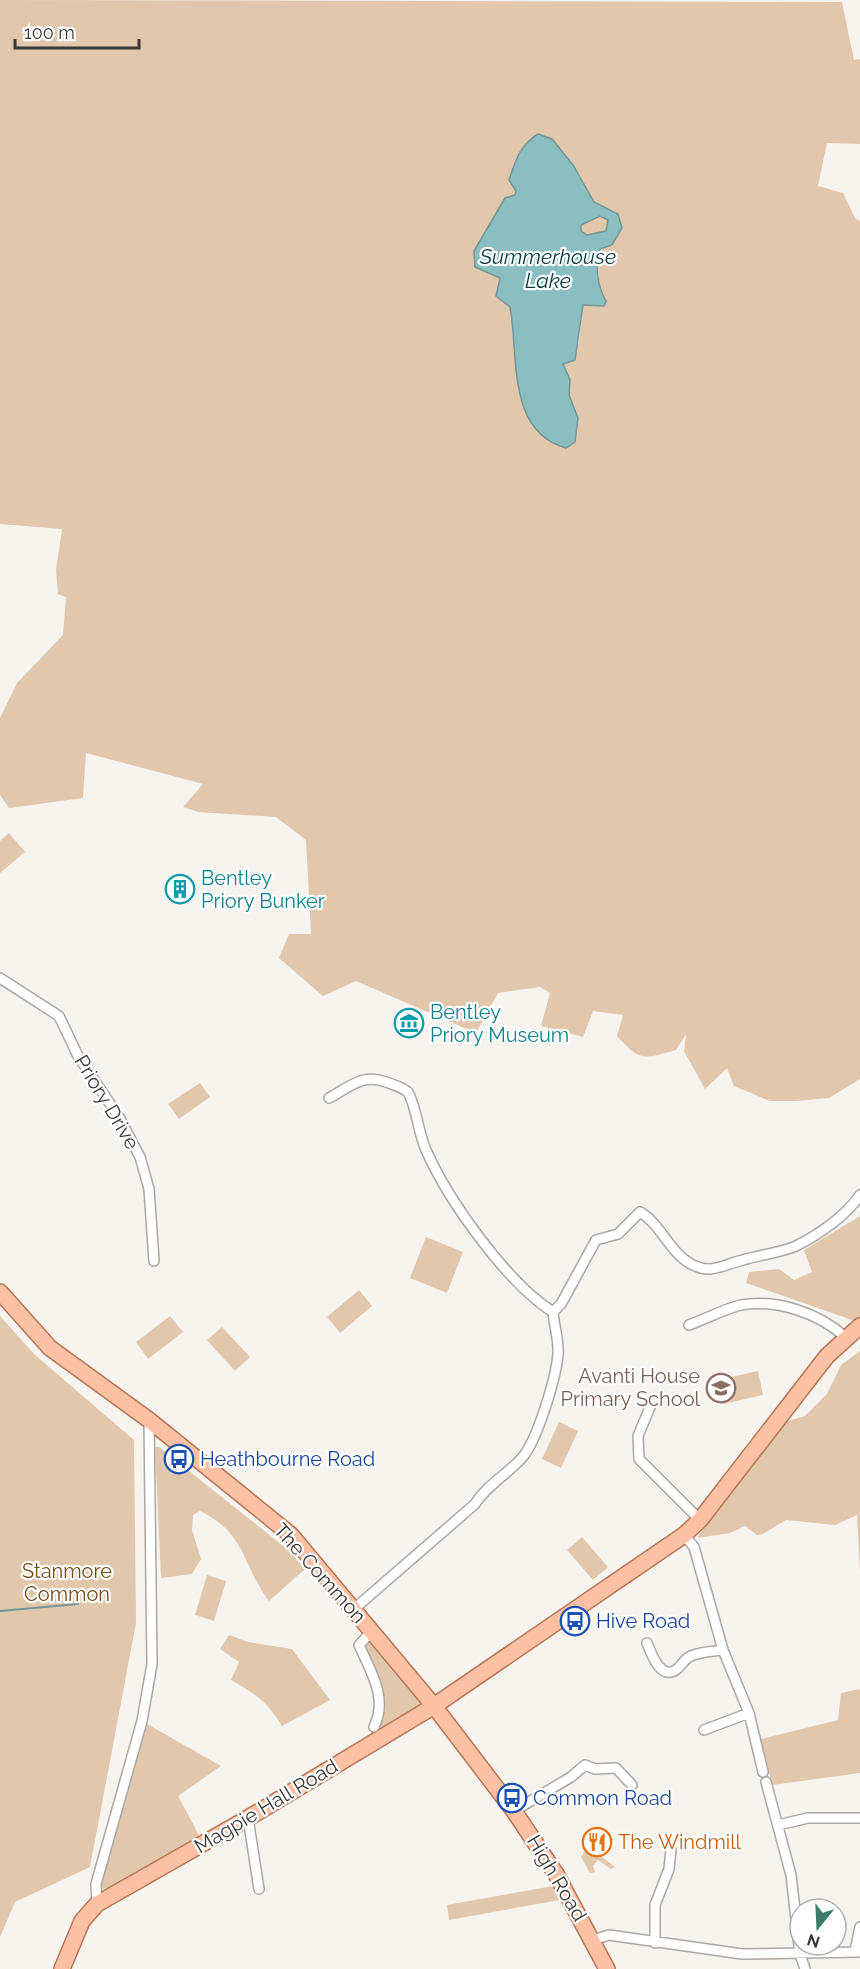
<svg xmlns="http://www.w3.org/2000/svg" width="860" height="1969" font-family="Raleway,sans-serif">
<rect width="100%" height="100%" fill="#f7f3ef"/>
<path fill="#e1c8ad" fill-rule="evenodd" d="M0,0L842,2L854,60L860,59V144L827,143L818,186L843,193L855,218L860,221V1079L829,1098L796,1101H770L734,1086L727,1068L705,1089L684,1051L686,1034L676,1050C644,1059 640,1062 617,1036L623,1015L593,1011L583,1037L541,1026L550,993L540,987L498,993L476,1033L356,981L323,996L279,958L289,934H311L306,840L276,817L198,812L183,807L203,784L86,753L83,798L9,808L0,795V718L17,683L63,635L66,597L58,594L56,570L62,529L0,524ZM552,139L573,165L594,202L614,211L619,223C598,252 596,254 600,291L589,303L583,305L579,343L563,364L570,380L569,395L578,418L522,404L510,307L496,296L500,278L493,221L505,198L515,195Z
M600,216L608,220L606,231L587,235L581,231V225Z
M9,833L25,852L0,873V841Z
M200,1083L210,1097L179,1119L168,1104Z
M860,1216V1317L855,1321L746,1283L749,1272L779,1269L794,1280L812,1272L804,1250Z
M426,1237L463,1252L447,1293L410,1278Z
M359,1290L372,1306L340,1333L327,1317Z
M0,1316L34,1354L134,1440L136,1623L90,1867L15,1902L0,1937Z
M170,1316L183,1332L148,1359L136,1342Z
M222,1327L250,1357L235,1371L207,1340Z
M860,1351V1573L857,1515L835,1525L786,1520L763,1534L757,1535L745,1526L730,1533L697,1538L781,1423L805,1416L827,1394L841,1365Z
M758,1371L763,1395L723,1404L717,1380Z
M559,1422L578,1431L561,1468L542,1459Z
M155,1447H159L287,1549L305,1569L269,1601C242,1565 246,1533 200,1511L193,1515L192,1530L201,1559L192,1574L161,1578Z
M582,1537L608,1567L593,1580L567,1550Z
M207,1575L226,1581L214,1621L195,1615Z
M229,1635L248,1642L292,1649L330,1700L282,1726C268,1702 254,1693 231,1680L239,1662L220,1649Z
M367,1640L421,1704L385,1729L380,1726L383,1695L364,1650Z
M860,1689V1773L772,1785L761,1739L838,1720L841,1693Z
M147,1724L221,1766L178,1796L200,1837L110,1890L103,1889L101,1884Z
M586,1850L594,1851L615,1867L611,1869L598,1860L593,1866L595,1872L590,1873L581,1857Z
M553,1886L560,1900L449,1920L447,1905Z"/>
<path fill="#8abec1" stroke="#729697" stroke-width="1.5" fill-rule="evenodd" d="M538,134L552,139L573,165L594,202L618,214L622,228L612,245L600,249C595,266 597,286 606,301L604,306L583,305L575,360L563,364L570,380L569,395L578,418L575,442L566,448C506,432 519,354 510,307L496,296L500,278L475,267L474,251L505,198L515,195L516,191L509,180C516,160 519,146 538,134ZM600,216L608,220L606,231L587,235L581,231V225Z"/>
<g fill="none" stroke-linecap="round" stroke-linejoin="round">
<path stroke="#729697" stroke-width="2" d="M0,1611L78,1604"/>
<g stroke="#aba7a3" stroke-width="12">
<path id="minor" d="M0,978L59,1016L78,1056L119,1117L140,1157L149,1189L154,1261
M329,1098C350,1087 362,1073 386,1082C394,1085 402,1087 408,1092C417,1109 418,1132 426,1150C448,1200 507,1283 553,1312C554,1326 559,1340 558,1354C556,1378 537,1442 521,1459C506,1475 486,1486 475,1504L354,1609
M553,1312L561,1304L596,1240L618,1234L640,1212C661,1224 669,1252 691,1264C711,1275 722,1265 743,1260C759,1255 780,1253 796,1246C818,1235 846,1216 860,1195
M689,1325C706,1319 724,1309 741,1305C777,1299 819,1313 845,1337
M653,1400L638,1436L639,1459L700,1520
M684,1535L694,1547L723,1650L749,1713L763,1772
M372,1631L359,1645C371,1672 388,1698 374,1727
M647,1643C651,1653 661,1682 677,1669C682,1665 685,1658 691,1656C700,1652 713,1651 723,1650
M704,1730L749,1713
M766,1782L791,1875L800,1954L805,1969
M514,1811L571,1777L585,1765L595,1769L616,1768L632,1785
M248,1818L259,1889
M778,1825L808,1818H860
M97,1904L96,1884L142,1721L152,1664L149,1420
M593,1940L609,1935L742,1954L860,1952
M655,1943V1905L669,1869L671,1850
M855,1951L860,1927"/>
</g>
<g stroke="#b67656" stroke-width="18">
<path id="primary" d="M0,1292L50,1348L149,1420L291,1535L434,1706L514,1811L556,1874L607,1969
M62,1969L82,1921L97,1904L248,1818L434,1706L684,1535L700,1520L827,1356L860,1326"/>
</g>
<use href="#minor" stroke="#fff" stroke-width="9"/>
<use href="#primary" stroke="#fcc1a4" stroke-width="15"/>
</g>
<defs>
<g id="building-ring" transform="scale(1.5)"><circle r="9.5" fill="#fff" stroke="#0f9aa8" stroke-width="1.5"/><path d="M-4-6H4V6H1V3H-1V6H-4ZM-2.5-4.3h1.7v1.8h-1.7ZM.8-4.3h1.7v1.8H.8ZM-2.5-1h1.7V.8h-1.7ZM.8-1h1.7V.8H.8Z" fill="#0f9aa8"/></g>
<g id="museum-ring" transform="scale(1.5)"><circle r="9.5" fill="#fff" stroke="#0f9aa8" stroke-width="1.5"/><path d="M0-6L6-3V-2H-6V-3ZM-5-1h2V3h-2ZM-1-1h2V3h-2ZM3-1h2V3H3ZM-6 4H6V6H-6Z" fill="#0f9aa8"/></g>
<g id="school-ring" transform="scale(1.5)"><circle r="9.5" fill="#fff" stroke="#8d6e63" stroke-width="1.5"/><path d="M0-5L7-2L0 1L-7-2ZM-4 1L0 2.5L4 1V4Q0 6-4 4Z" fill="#8d6e63"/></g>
<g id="bus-ring" transform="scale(1.5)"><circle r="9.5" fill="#fff" stroke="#1a4fb4" stroke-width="1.5"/><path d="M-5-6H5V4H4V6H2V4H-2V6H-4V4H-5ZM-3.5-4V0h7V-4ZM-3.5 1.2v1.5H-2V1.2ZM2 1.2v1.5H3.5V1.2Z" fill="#1a4fb4"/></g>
<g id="restaurant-ring" transform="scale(1.5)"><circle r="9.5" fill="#fff" stroke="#e8710a" stroke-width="1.5"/><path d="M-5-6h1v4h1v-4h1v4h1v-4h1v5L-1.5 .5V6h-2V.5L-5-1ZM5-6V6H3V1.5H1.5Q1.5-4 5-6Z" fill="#e8710a"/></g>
</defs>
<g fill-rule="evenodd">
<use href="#building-ring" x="180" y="889"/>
<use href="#museum-ring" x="409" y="1023"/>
<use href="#school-ring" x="721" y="1388"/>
<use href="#bus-ring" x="179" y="1459"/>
<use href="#bus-ring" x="575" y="1621"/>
<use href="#bus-ring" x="512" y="1798"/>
<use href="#restaurant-ring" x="597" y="1842"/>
</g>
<g text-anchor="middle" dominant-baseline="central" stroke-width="4.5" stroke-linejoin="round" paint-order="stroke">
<g font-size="20" fill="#0d838f" stroke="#fff" text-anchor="start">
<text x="201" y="878">Bentley<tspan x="201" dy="23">Priory Bunker</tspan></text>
<text x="430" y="1012">Bentley<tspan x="430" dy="23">Priory Museum</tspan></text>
</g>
<g font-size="20" fill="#393836" stroke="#fff">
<text transform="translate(107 1102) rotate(59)">Priory Drive</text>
<text transform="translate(320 1573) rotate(48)">The Common</text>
<text transform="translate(266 1806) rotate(-31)">Magpie Hall Road</text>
<text transform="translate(557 1878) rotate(59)">High Road</text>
</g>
<g font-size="20" fill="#785e54" stroke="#fff" text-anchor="end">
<text x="700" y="1376">Avanti House<tspan x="700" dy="23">Primary School</tspan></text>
</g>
<g font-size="20" fill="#164399" stroke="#fff" text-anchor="start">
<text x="200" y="1459">Heathbourne Road</text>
<text x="596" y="1621">Hive Road</text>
<text x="533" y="1798">Common Road</text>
</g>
<g font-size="20" fill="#744c19" stroke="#fff">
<text x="67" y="1571">Stanmore<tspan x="67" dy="23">Common</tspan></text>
</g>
<g font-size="20" fill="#c56008" stroke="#fff" text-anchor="start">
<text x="618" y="1842">The Windmill</text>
</g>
<g font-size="21" font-style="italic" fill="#083b3e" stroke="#fff">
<text x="548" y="256">Summerhouse<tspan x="548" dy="24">Lake</tspan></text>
</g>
</g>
<g transform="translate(818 1927) rotate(198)"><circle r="28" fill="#ffffff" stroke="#b0afaf" stroke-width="1.5"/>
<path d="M0-4.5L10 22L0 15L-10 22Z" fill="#3c7d6c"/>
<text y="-9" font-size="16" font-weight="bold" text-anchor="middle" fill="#393836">N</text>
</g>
<path d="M15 39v9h124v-9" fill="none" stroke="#393836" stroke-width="3"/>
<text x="24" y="39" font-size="18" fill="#393836" stroke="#ffffff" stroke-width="4.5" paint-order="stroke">100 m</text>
</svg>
